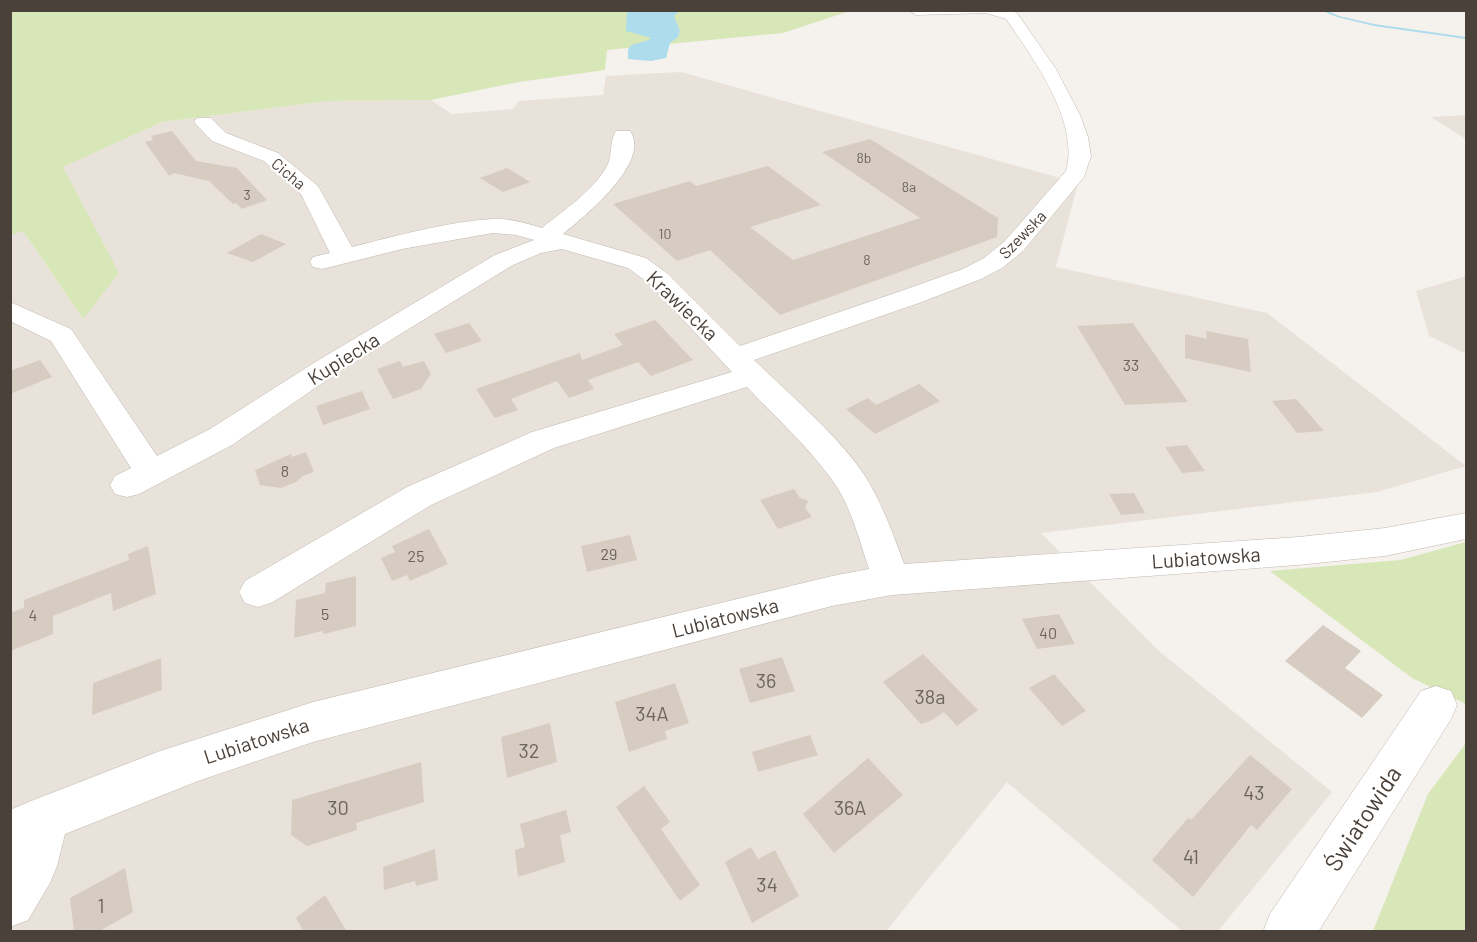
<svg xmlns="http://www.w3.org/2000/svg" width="1477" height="942" font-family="Barlow,sans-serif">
<rect width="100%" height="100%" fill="#f5f1ec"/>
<path fill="#e9e2db" d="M681,72L1078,183L1056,267L1267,313L1466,466L1377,492L1041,533L1159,651L1332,792L1218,931H1182L1007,782L886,931L11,932V235L23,231L82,318L118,273L62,167L162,122L328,101L431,100L452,114L513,109L519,101L603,95L606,76Z
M1466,115V139L1431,117Z
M1466,276V354L1429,336L1416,291Z"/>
<path fill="#d8e7b8" d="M11,11H850L783,33L607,50L605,70L519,82L431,100L328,101L162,122L63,167L119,273L83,319L23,231L11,235Z
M1466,542V704L1412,678L1270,571L1400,560Z
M1466,743V931H1373L1428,794Z"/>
<path fill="#addced" d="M627,10L679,11L674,16L680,31L678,37L670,43L666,58L651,61L628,59V50L631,45L646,41L652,38L626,31Z"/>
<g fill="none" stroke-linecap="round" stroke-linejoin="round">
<path fill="#addced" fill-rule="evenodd" d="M1320,10H1325L1339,16L1374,24L1466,37V39L1374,26L1337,17Z"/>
</g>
<path fill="#d6ccc2" d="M172,131L196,161L237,168L267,200L242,209L236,203L233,204L209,181L174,173L169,176L145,142L153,140L151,136Z
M870,139L998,218L997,237L780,315L710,250L677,261L613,204L690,181L696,186L768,166L821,205L750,227L793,260L920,218L822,152Z
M507,168L530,182L503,192L480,178Z
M261,234L286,244L253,262L227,253Z
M655,320L693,360L651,376L638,362L588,380L594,389L569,398L557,381L511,399L518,410L495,418L476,389L580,353L582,360L623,345L614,334Z
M469,323L482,341L446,353L434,334Z
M1133,323L1139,332L1188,402L1125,405L1077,326Z
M1206,331L1248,339L1251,372L1185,358V334L1207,339Z
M40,360L52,377L10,394V371Z
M400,361L403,367L424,361L431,374L421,389L393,399L377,369Z
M919,384L940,401L875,434L846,409L868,398L876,405Z
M362,391L370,409L323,425L316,406Z
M1296,399L1324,431L1297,433L1272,401Z
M1187,445L1205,471L1182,473L1165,447Z
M306,452L314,472L303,476L296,482L281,488L260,485L255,470L291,454L292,457Z
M794,489L800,498L808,501L805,508L812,517L778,529L760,500Z
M1134,493L1145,513L1121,515L1109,494Z
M429,529L448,564L410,581L407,575L392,581L381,558L395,552L392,546Z
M630,535L637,560L587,572L581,546Z
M148,546L156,594L113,611L111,593L53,616V634L10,651V613L24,608V600L129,560L128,554Z
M356,576V626L324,634L322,631L294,638L296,600L325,593L326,583Z
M1059,614L1075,644L1037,649L1022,619Z
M1323,625L1361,651L1345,668L1383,695L1362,718L1285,661Z
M923,654L978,710L957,726L944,712L930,721L921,724L883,682Z
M782,657L795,691L750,703L739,669Z
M161,658L162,690L92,715L93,683Z
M1054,674L1086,711L1062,726L1029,688Z
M675,683L689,723L665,731L667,739L629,752L615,702Z
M550,723L557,762L507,778L501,737Z
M810,735L818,755L758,772L752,752Z
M1250,755L1292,789L1257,830L1251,825L1193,897L1152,860L1188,818L1191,820Z
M868,758L903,795L834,853L803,814Z
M421,762L424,802L356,823L357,830L307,846L291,835L292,800Z
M644,786L670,822L661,829L700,885L680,901L616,807Z
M566,810L571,832L560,835L565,862L518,877L515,850L525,847L520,824Z
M751,847L758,859L775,850L799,896L752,923L725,862Z
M435,849L438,880L416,886L415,881L384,890L383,867Z
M125,868L133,912L98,932H74L70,898Z
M325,895L347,932H304L296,918Z"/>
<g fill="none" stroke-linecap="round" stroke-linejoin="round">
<g stroke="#c0b8af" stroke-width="1">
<path id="minor" d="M909,10H1010L1017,13L1056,69L1080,115L1088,137L1091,156L1084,177L1023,251L1002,268L981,279L919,303L754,360C788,393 840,437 865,476C882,503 893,534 904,564L1298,537L1385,528L1466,513V539L1385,556L1298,565L892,595L832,606L313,742L198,781L65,834L57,866L50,883L28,920L10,927V810L31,801L160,751L313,702L832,576L869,569C860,542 852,511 837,487C812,450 777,419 747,387L554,448L431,505L271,603L258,607L245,603L239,592L245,581L407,487L532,432L732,372L650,284L628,268L562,249L541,253L513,265L337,373L232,445L139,494L127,497L115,494L110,485L115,476L131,468L51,341L10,321V302L71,329L157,456L210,429L317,361L495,255L534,240L516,235L493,233L402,249L322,269L313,267L310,262L313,257L330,253L301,194L264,161L212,141L194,122L197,118H211L226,133L278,153L318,186L352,247C395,236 447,222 492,219C509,218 526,223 542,228C564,210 593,191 607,166C613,155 609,141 616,131H630C652,162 584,217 563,234L646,258L668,274L740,346L901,291L963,269L984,258L1005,241L1066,171C1080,122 1033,58 1006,19L986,13L916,15Z
M1436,686L1451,691L1457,705L1451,719L1318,932H1263L1270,914L1421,691Z"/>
</g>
<use href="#minor" fill="#fff" fill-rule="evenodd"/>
</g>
<g text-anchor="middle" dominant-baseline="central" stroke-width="4.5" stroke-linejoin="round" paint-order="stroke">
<g font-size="14" fill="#6d645c">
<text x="864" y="157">8b</text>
<text x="909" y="186">8a</text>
<text x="247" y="194">3</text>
<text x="665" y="233">10</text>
<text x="867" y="259">8</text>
</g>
<g font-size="16" fill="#4a413a" stroke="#fff">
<text transform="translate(289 173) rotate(40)">Cicha</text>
<text transform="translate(1022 234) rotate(-46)">Szewska</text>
</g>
<g font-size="16" fill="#6d645c">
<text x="1131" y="364">33</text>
<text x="285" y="470">8</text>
<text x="609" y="553">29</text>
<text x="416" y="555">25</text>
<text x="325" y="613">5</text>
<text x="33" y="614">4</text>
<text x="1048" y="632">40</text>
</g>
<g font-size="20" fill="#4a413a" stroke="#fff">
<text transform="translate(683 305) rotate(44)">Krawiecka</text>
<text transform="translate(343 358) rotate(-32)">Kupiecka</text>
<text transform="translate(1206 557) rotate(-4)">Lubiatowska</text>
<text transform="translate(725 617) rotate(-14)">Lubiatowska</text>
<text transform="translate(256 740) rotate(-18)">Lubiatowska</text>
</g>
<g font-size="20" fill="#6d645c">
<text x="766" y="680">36</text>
<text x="930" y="696">38a</text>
<text x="652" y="713">34A</text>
<text x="529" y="750">32</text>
<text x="1254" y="792">43</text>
<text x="338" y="807">30</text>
<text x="850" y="807">36A</text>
<text x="1191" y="856">41</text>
<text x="767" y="884">34</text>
<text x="101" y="905">1</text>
</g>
<g font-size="24" fill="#4a413a" stroke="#fff">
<text transform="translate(1362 818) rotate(-57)">Światowida</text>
</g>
</g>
<rect width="1477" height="942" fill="none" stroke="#4a413a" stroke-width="24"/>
</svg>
